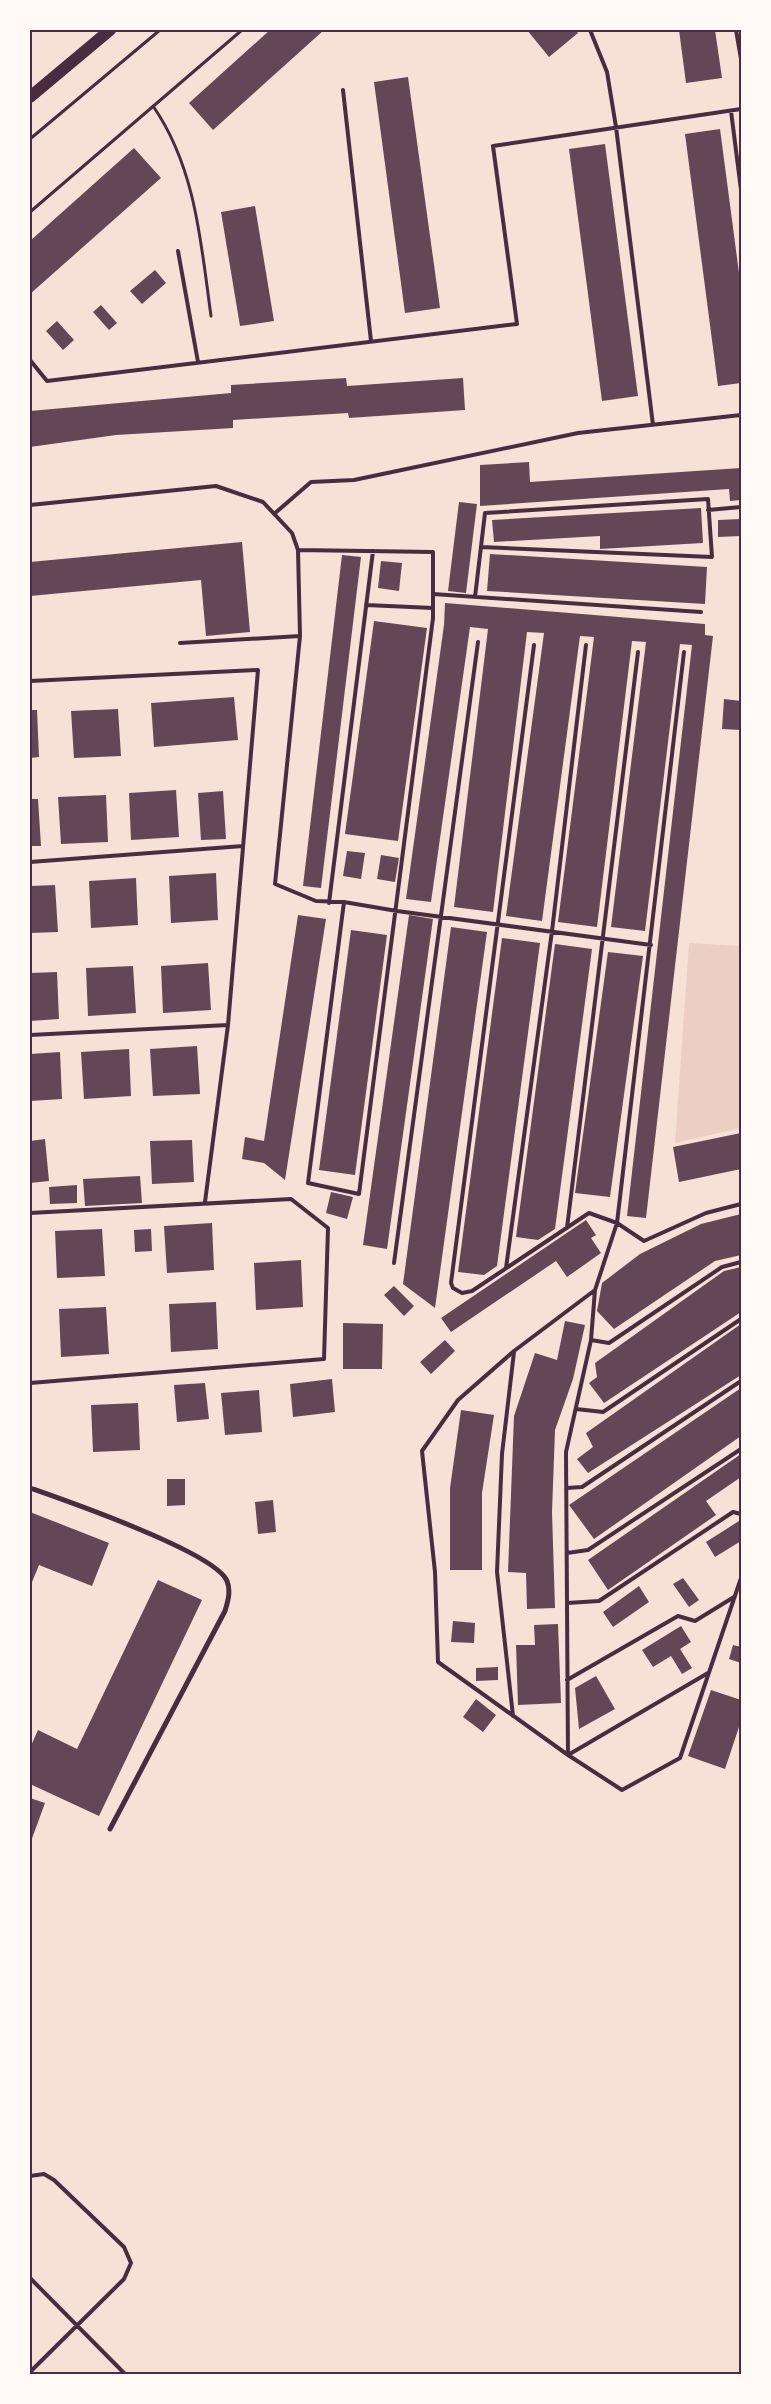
<svg xmlns="http://www.w3.org/2000/svg" width="771" height="2404" font-family="'Fira Sans',sans-serif">
<rect width="100%" height="100%" fill="#f7e1d7"/>
<path fill="#ebcfc5" d="M689,943L741,946V1128L675,1143Z"/>
<path fill="#644757" d="M270,30H324L213,130L189,103Z
M527,30H576L578,33L549,57Z
M679,30H715L722,78L686,83Z
M408,77L440,308L405,313L374,82Z
M720,129L741,288V383L718,386L685,134Z
M605,144L638,396L602,401L569,149Z
M134,148L161,178L30,294V241Z
M255,206L274,321L240,326L221,212Z
M155,270L166,283L142,304L130,291Z
M101,305L117,323L109,330L93,312Z
M57,321L74,340L63,350L46,331Z
M346,378L347,386L463,378L465,410L349,418L348,413L233,420V428L116,435L30,447V411L231,393V385Z
M529,462L530,482L741,468V500L730,501L729,489L480,506V465Z
M459,502L477,504L466,593L448,591Z
M701,508L703,543L600,549V536L494,542L492,520Z
M741,519V536L718,537V520Z
M242,542L250,632L206,636L201,580L30,596V562Z
M490,554L707,567L705,604L487,591Z
M342,555L361,557L321,888L303,886Z
M381,561L402,563L399,591L378,588Z
M445,603L705,624V635L713,636L646,1218L627,1216L692,645L680,644L645,931L611,927L646,642L632,641L597,927L558,922L594,637L580,636L542,921L506,916L544,633L527,632L493,912L454,907L488,629L470,627L431,902L406,899L444,625Z
M374,621L427,628L398,841L345,834Z
M234,697L238,740L154,747L151,703Z
M724,699L741,701V730L722,729Z
M118,709L121,756L74,758L71,711Z
M30,710H37L39,757L30,758Z
M176,790L179,837L131,840L129,793Z
M223,791L226,839L201,840L198,793Z
M106,795L108,842L61,844L58,797Z
M30,799H38L41,846H30Z
M347,851L365,853L361,879L343,876Z
M381,855L399,858L395,882L377,879Z
M216,873L218,920L171,923L169,876Z
M136,878L138,925L91,928L89,881Z
M55,885L58,932L30,933V886Z
M298,915L326,919L285,1180L264,1163L242,1159L245,1137L264,1141Z
M409,915L433,919L387,1249L363,1245Z
M451,927L487,932L435,1308L403,1284Z
M351,930L387,935L355,1175L319,1170Z
M502,938L540,943L497,1266L484,1275L458,1272Z
M555,944L592,949L555,1229L538,1240L516,1237Z
M608,952L643,956L610,1197L575,1193Z
M208,963L211,1010L163,1013L161,966Z
M133,966L136,1013L88,1016L86,968Z
M57,972L59,1019L30,1021V973Z
M197,1046L200,1094L153,1096L150,1049Z
M129,1049L131,1096L84,1099L81,1052Z
M60,1052L62,1099L30,1101V1054Z
M741,1133V1169L679,1182L673,1147Z
M45,1139L49,1181L30,1183V1141Z
M192,1140L194,1182L152,1184L150,1141Z
M140,1176L142,1203L85,1206L83,1179Z
M77,1185V1203L50,1204L49,1187Z
M331,1192L353,1197L347,1219L326,1213Z
M741,1214V1255L715,1261L614,1329L597,1311L602,1283L640,1254L701,1224Z
M586,1220L596,1235L591,1238L601,1253L567,1277L556,1261L451,1332L441,1318Z
M212,1223L214,1270L167,1273L164,1226Z
M102,1229L105,1276L57,1278L55,1231Z
M151,1229L152,1251L135,1252L134,1230Z
M301,1260L303,1307L256,1310L254,1263Z
M741,1267V1312L604,1403L589,1383L597,1377L595,1363L724,1271Z
M394,1286L414,1306L404,1316L384,1295Z
M216,1302L218,1349L171,1352L169,1304Z
M106,1307L109,1354L61,1357L59,1309Z
M565,1321L585,1325L573,1379L555,1430L552,1512L555,1608L527,1609L526,1573L508,1572L514,1416L535,1353L557,1360Z
M343,1323L383,1324L382,1369H343Z
M741,1324V1375L588,1473L577,1459L593,1447L586,1433Z
M445,1340L455,1351L431,1374L420,1362Z
M332,1379L335,1412L293,1417L290,1384Z
M205,1383L209,1419L177,1422L174,1385Z
M741,1388V1436L594,1539L569,1505Z
M259,1390L262,1432L225,1435L221,1393Z
M138,1403L140,1450L93,1452L91,1405Z
M461,1410L494,1415L482,1493V1570H450V1488Z
M741,1454V1477L706,1501L716,1515L608,1590L588,1560Z
M167,1479H185V1505L167,1506Z
M273,1500L276,1532L258,1534L255,1502Z
M30,1512L109,1543L92,1586L39,1565L30,1587Z
M739,1521L741,1541L715,1557L706,1542Z
M683,1578L699,1600L689,1607L673,1584Z
M158,1580L202,1600L99,1816L30,1784V1748L38,1730L77,1749Z
M639,1586L649,1602L613,1627L603,1612Z
M453,1621L475,1623L474,1643L451,1642Z
M558,1624L561,1703L518,1705L516,1645H535L534,1625Z
M681,1626L691,1642L680,1649L692,1668L682,1674L671,1656L653,1667L642,1650Z
M733,1645L741,1647V1663L729,1659Z
M498,1667V1680L476,1681V1668Z
M596,1676L615,1709L579,1729L575,1688Z
M711,1690L741,1700V1721L725,1769L688,1756Z
M476,1699L496,1715L483,1732L463,1717Z
M30,1798L45,1803L30,1844Z"/>
<g fill="none" stroke-linecap="round" stroke-linejoin="round">
<path stroke="#4a2c40" stroke-width="3" d="M153,106C196,168 201,244 211,316
M30,139L160,30
M30,212L242,30"/>
<path stroke="#4a2c40" stroke-width="4" d="M590,30L607,72L616,127L653,425
M736,30L741,59
M343,90L371,341
M731,111L741,190
M178,251L198,362
M30,360L47,381L517,324L493,146L741,109
M30,505L216,486L263,502L292,533L298,550L300,636L275,884L316,901L344,902L397,911L651,945
M708,510L741,507
M274,514L311,482L354,480L578,433L741,415
M298,550L433,552V618L359,1194L308,1183L344,902
M433,594L701,612
M475,597L485,513L708,499L712,557L481,547
M366,605L433,608
M180,643L300,636
M534,645L451,1283L453,1288L462,1293L472,1291L589,1213L617,1223L644,1241L706,1213L741,1204
M30,681L258,670L228,1025L205,1202
M30,862L243,846
M329,903L373,551
M30,1035L228,1025
M30,1213L291,1199L328,1228L324,1359L30,1383
M567,1228L638,652
M394,1263L478,642
M506,1268L552,931L586,645
M595,1290L514,1351L458,1400L422,1451L435,1572L438,1662L568,1755L622,1790L680,1758L741,1578
M591,1340L609,1343L722,1267L741,1262
M576,1409L603,1412L741,1319
M567,1488L582,1487L741,1381
M567,1553L588,1550L741,1449
M567,1603L599,1601L733,1512L741,1514
M567,1680L678,1616L695,1621L734,1597
M513,1716L497,1572L502,1454L514,1352
M568,1755L566,1452L591,1340L595,1290L617,1223L684,652
M568,1755L708,1673
M30,2176L44,2174L54,2180L124,2247L131,2263L124,2279L30,2372
M30,2278L125,2374"/>
<path stroke="#4a2c40" stroke-width="5" d="M30,1488C64,1500 215,1552 227,1581C231,1591 228,1601 225,1611L110,1829"/>
<path stroke="#4a2c40" stroke-width="12" d="M30,97L110,30"/>
</g>
<rect width="771" height="2404" fill="none" stroke="#fffaf5" stroke-width="62"/>
<rect x="31" y="31" width="709" height="2342" fill="none" stroke="#4a2c40" stroke-width="2"/>
</svg>
